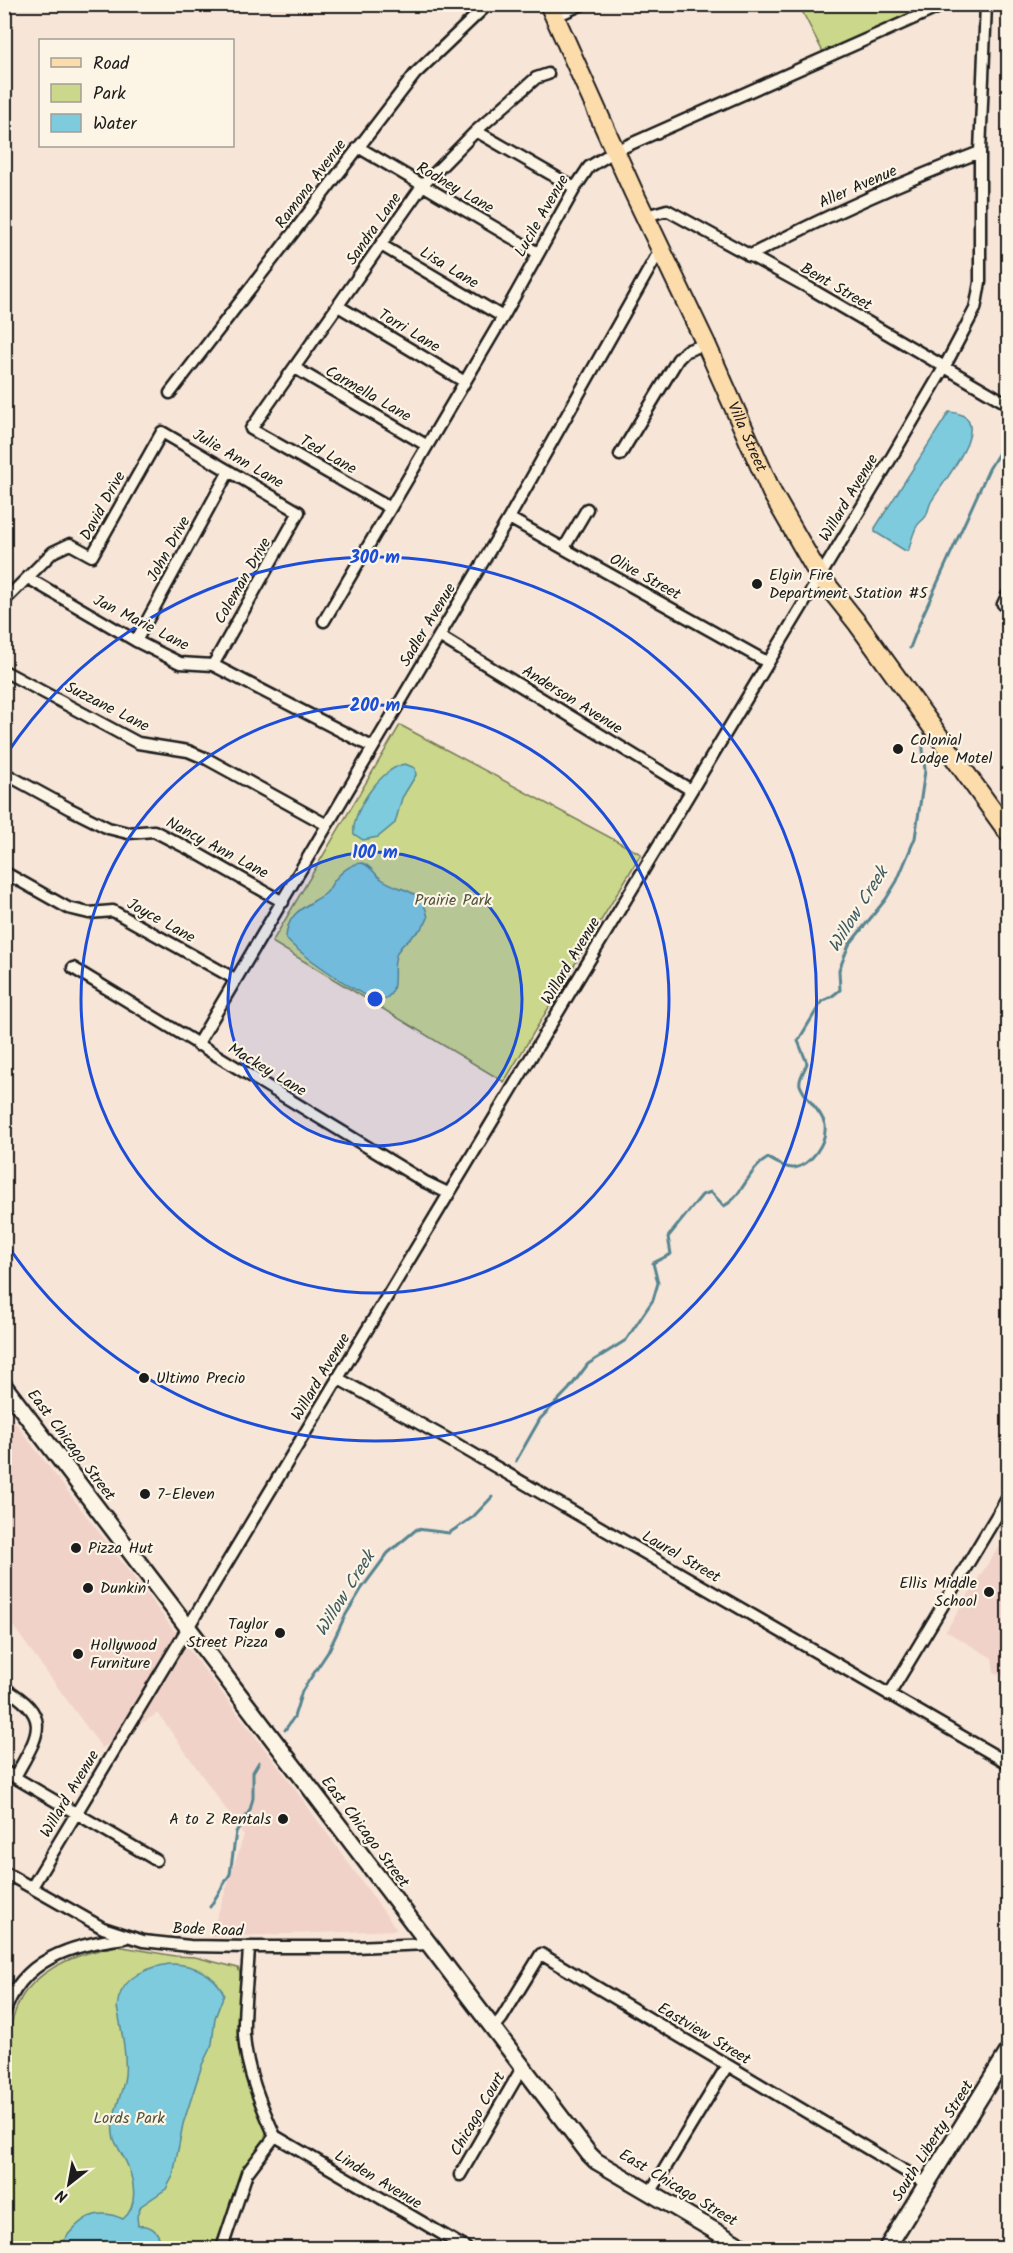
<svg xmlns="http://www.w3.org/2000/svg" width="1013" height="2253" font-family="Kalam,sans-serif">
<rect width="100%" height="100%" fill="#f7e5d8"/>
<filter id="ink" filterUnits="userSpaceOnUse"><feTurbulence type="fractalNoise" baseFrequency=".0167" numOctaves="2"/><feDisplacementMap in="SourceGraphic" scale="12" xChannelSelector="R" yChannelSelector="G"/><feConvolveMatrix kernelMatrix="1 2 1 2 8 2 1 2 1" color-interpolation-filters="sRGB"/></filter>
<g filter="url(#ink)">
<path fill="#f1d2c8" d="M4,1408L284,1774L397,1930L210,1937L244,1835L158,1713L102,1748L5,1615Z
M998,1547L1008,1553V1680L994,1672L992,1658L946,1631Z"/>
<path fill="#cbd88b" stroke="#747a54" stroke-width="1.5" d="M799,5H929L823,52Z
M400,725L641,854L504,1082L272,942Z
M117,1946L175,1956L195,1957L238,1968C246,1981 237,2030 239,2050L266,2132L264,2142L243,2167L215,2248H5C5,2214 5,2179 5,2144C5,2101 0,2027 25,1992C48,1963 82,1953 117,1946Z"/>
<path fill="#7ecbdd" stroke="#578590" stroke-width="1.5" d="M949,412C1002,415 940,485 931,502C929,506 928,512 926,516C924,520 919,522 917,526C913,533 911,541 909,549L907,551L904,550L875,532V528Z
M405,764L415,768L416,775L402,798L395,823L378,837L363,840L354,834C351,811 382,767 405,764Z
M362,863C371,866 373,872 380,878C400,893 423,886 428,918C423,933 404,938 397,953C389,970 404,996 378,1001C364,998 292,949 286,938C287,910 309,906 326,893C329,890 331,885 334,881C341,872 350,864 362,863Z
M169,1964C190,1963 215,1973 224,1994L215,2018L212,2044L202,2065L183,2124L173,2176L166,2189L141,2206L137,2216L138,2226C153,2224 160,2234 162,2248H58C75,2224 92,2204 123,2219C139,2206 134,2181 127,2164C123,2155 117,2147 114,2139C108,2118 123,2096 125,2075C127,2054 121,2028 117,2007C120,1978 144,1968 169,1964Z"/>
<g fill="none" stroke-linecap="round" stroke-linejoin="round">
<path stroke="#578590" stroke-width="3" d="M1008,387V384
M910,648L922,617L989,469L1000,451L1008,416
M516,1461L540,1419L569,1389L588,1364L626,1340L653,1300L658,1283L653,1263L671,1254L668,1237L702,1195L711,1192L724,1206C743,1196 748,1169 768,1158C775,1162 786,1169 794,1168C811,1165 827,1143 825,1125C822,1110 805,1100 800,1085C798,1079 805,1070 807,1063L798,1041L822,1001L831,997L840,990L839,970L849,945L886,899L897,881L915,838L925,771L922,738
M285,1730L294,1717L302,1691L328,1652L345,1616L362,1588L388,1553L417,1529L449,1533L473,1517L492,1497
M210,1907L230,1874L236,1832L250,1810L253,1798V1772L259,1762"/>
<g stroke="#1c1c1c" stroke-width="15">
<path id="street" d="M554,17L583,4
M476,131L575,188
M358,147L538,253
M646,216L667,210L811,289L1008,404
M381,245L503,317
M749,256C824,217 901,182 980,152
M338,306L465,382
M295,368L426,445
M170,393L415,74L488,4
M620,455L678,359L686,351L706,344
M390,508L251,429L422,186L476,131L536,78L548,74
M509,518L767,662
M564,548L587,509
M28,578L136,641L180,663L213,665L372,747
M1008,594L1003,604L1008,608
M4,601L53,552L70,544L92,556L162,432L299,512L213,665
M324,621L503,317L575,188L589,167L615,151L946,4
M439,636L691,790
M136,641L229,471
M4,671L138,743L188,751L207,759L327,825
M4,773L70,809L108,828L128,833L154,831L193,851L283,902
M4,872L68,908L89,913L113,911L235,979
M73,968L425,1182L448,1193
M197,1045L509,518L661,248
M337,1378L451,1441L1008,1763
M4,1688C54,1717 38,1735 15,1777
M889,1695L1008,1497
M4,1771L156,1860
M4,1872L103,1928L143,1941L190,1946L249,1947H354L428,1944
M32,1887L890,460L945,366L975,309L977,299L980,282V152L986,4
M4,2015C20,1959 73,1944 125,1938
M493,2029L502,2018L541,1954L927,2184
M275,2136L466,2248
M460,2175L522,2068
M650,2193L727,2066
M222,2248L247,2173L275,2136C261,2105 246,2069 244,2035C243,2006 248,1976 249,1947"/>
</g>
<g stroke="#1c1c1c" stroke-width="20">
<path id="secondary" d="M4,1386L589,2154L596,2161L744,2248
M887,2248L1008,2052"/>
</g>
<g stroke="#1c1c1c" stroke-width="22">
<g id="primary">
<path id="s1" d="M549,4L633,191L706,344L772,493L819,575L858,624L1008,832"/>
</g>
</g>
<use href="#street" stroke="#fcf5e5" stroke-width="10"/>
<use href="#secondary" stroke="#fcf5e5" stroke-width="15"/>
<use href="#primary" stroke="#fddcac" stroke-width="18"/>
</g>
</g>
<circle cx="375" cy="999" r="147" fill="#1d4ed8" fill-opacity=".12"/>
<g fill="none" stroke="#1d4ed8" stroke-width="3">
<circle cx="375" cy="999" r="147"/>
<circle cx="375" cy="999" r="294"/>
<path d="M6 755A442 442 0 1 1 6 1243"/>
</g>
<g fill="#1c1c1c" stroke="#fcf5e5" stroke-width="2">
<circle cx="757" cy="584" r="6"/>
<circle cx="898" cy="749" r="6"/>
<circle cx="144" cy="1378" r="6"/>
<circle cx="145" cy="1494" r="6"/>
<circle cx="76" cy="1548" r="6"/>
<circle cx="88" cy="1588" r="6"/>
<circle cx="989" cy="1592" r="6"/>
<circle cx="280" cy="1633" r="6"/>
<circle cx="78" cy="1654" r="6"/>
<circle cx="283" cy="1819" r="6"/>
</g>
<g text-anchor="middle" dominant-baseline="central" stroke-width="4.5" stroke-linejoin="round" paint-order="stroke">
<g font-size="16" fill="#1c1c1c" stroke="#fcf5e5">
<text transform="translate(311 184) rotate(-53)">Ramona Avenue</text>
<text transform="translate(858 187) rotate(-24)">Aller Avenue</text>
<text transform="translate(455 188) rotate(30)">Rodney Lane</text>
<text transform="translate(542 216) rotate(-60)">Lucile Avenue</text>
<text transform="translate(374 229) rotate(-55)">Sandra Lane</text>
<text transform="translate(449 268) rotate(31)">Lisa Lane</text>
<text transform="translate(836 287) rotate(30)">Bent Street</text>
<text transform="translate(409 331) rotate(31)">Torri Lane</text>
<text transform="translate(368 394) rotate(30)">Carmella Lane</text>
<text stroke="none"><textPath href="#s1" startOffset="476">Villa Street</textPath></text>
<text transform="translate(328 455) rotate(30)">Ted Lane</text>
<text transform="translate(238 459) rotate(30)">Julie Ann Lane</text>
<text transform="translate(849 498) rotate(-59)">Willard Avenue</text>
<text transform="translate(103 506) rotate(-61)">David Drive</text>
<text transform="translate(169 549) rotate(-61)">John Drive</text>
<text transform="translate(645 577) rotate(29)">Olive Street</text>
<text transform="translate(243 581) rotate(-60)">Coleman Drive</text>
<text transform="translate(141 623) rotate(27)">Jan Marie Lane</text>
<text transform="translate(428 625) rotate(-59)">Sadler Avenue</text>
<text transform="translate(572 700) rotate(32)">Anderson Avenue</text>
<text transform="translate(107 707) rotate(27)">Suzzane Lane</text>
<text transform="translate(217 848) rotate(28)">Nancy Ann Lane</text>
<text transform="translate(161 921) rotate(29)">Joyce Lane</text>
<text transform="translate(571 961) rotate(-59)">Willard Avenue</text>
<text transform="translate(267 1070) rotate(31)">Mackey Lane</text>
<text transform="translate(321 1377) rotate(-59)">Willard Avenue</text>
<text transform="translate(71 1445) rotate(53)">East Chicago Street</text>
<text transform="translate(681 1557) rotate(30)">Laurel Street</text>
<text transform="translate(70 1794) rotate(-59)">Willard Avenue</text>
<text transform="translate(365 1832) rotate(53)">East Chicago Street</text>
<text transform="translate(208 1930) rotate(2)">Bode Road</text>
<text transform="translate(704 2034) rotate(31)">Eastview Street</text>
<text transform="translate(478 2114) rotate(-60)">Chicago Court</text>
<text transform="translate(933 2141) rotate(-58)">South Liberty Street</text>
<text transform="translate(378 2180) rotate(31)">Linden Avenue</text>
<text transform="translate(678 2188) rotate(31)">East Chicago Street</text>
</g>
<g font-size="16" fill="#1c1c1c" stroke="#fcf5e5" text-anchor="start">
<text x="769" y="575">Elgin Fire<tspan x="769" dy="18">Department Station #5</tspan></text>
<text x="910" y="740">Colonial<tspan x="910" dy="18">Lodge Motel</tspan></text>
<text x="156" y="1378">Ultimo Precio</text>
<text x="157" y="1494">7-Eleven</text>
<text x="88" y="1548">Pizza Hut</text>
<text x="977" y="1583" text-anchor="end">Ellis Middle<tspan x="977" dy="18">School</tspan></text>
<text x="100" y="1588">Dunkin'</text>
<text x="268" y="1624" text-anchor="end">Taylor<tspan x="268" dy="18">Street Pizza</tspan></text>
<text x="90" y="1645">Hollywood<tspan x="90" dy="18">Furniture</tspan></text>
<text x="271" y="1819" text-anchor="end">A to Z Rentals</text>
</g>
<g font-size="16" fill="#51543d" stroke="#fcf5e5">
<text x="453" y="900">Prairie Park</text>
<text x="129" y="2118">Lords Park</text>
</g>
<g font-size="18" font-style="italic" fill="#3e5960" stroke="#fcf5e5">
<text transform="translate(859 910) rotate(-58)">Willow Creek</text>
<text transform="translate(346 1594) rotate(-58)">Willow Creek</text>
</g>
</g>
<circle cx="375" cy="999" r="9" fill="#1d4ed8" stroke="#fcf5e5" stroke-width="3"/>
<g font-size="18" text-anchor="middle" font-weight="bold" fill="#1d4ed8" stroke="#fcf5e5" stroke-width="4.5" stroke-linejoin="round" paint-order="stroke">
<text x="375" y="563">300 m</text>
<text x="375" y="711">200 m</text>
<text x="375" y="858">100 m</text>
</g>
<rect width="1013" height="2253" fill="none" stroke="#fcf5e5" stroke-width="24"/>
<rect x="12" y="12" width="989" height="2229" fill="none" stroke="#1c1c1c" stroke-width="2" filter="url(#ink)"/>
<rect x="39" y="39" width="195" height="108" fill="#fcf5e5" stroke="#a29e95" stroke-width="1.5"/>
<rect x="51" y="58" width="30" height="9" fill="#fddcac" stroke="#a29e95" stroke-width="1.5"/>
<text x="93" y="69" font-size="18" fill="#1c1c1c">Road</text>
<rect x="51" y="84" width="30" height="18" fill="#cbd88b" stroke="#a29e95" stroke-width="1.5"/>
<text x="93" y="99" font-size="18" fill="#1c1c1c">Park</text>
<rect x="51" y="114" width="30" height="18" fill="#7ecbdd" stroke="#a29e95" stroke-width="1.5"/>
<text x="93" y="129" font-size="18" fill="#1c1c1c">Water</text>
<g transform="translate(69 2184) rotate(211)" stroke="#fcf5e5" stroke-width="4.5" paint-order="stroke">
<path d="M0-4.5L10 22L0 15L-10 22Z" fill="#1c1c1c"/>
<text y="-9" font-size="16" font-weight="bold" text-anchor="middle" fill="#1c1c1c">N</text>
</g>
</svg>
